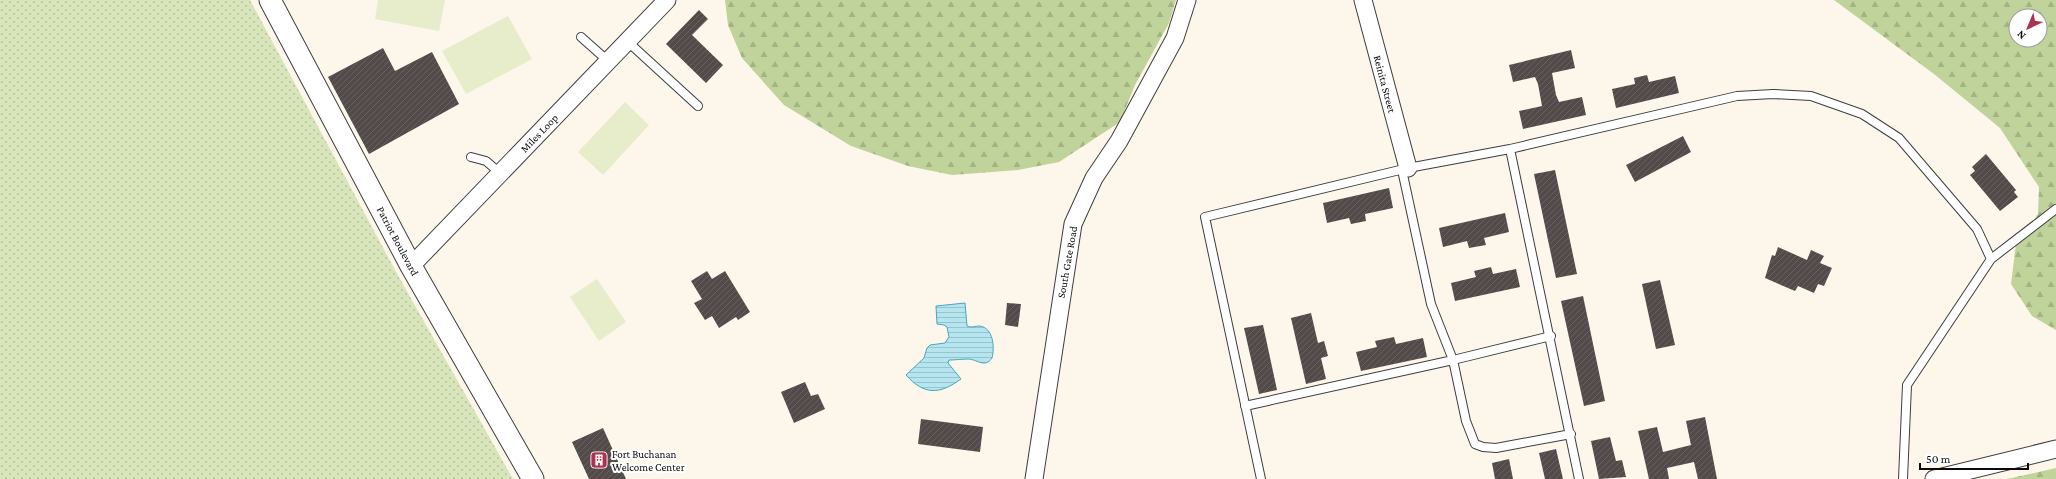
<svg xmlns="http://www.w3.org/2000/svg" width="2056" height="479" font-family="'Crimson Pro',serif">
<defs>
<pattern id="grass-dots" width="8" height="8" patternUnits="userSpaceOnUse"><rect width="8" height="8" fill="#d8e4b9"/><path d="M2 2h.1M6 6h.1" fill="none" stroke="#b8c29e" stroke-width="1.8" stroke-linecap="round"/></pattern>
<pattern id="forest-firs" width="22" height="20" patternUnits="userSpaceOnUse"><rect width="22" height="20" fill="#bfd39a"/><path d="M5 1l3.5 6h-7zM16 11l3.5 6h-7z" fill="#a3b483"/></pattern>
<pattern id="water-rules" width="6" height="5" patternUnits="userSpaceOnUse"><rect width="6" height="5" fill="#b5e6ef"/><path d="M0 2.5h6" fill="none" stroke="#9ac4cc"/></pattern>
<pattern id="building-hatch" width="6" height="6" patternUnits="userSpaceOnUse"><rect width="6" height="6" fill="#534b49"/><path d="M-1 1l2-2M0 6l6-6M5 7l2-2" fill="none" stroke="#67605f"/></pattern>
</defs>
<rect width="100%" height="100%" fill="#fdf6eb"/>
<path fill="url(#grass-dots)" d="M0,0H250L395,270L513,479H0Z"/>
<path fill="url(#forest-firs)" fill-rule="evenodd" d="M725,0H1176L1169,23L1135,85L1120,122L1059,162L1018,170L952,175L908,166L851,146L784,105L742,58L728,25Z
M1834,0H2056V330L2032,316L2011,284L2016,244L2038,214L2039,187L2000,128L1934,74ZM2016,16H2040V40H2016Z
M2056,468V479H2007Z"/>
<path fill="#e7ecca" d="M378,0H445L439,31L375,19Z
M508,16L532,59L466,94L442,51Z
M625,102L649,125L603,175L578,152Z
M597,279L626,322L599,341L570,297Z"/>
<path fill="url(#water-rules)" stroke="#44a7bf" d="M965,303L967,326C972,328 975,326 980,326C993,328 995,347 992,358C985,368 978,360 969,359C962,359 955,360 949,360L948,363L961,379C939,395 924,395 906,375L924,358L927,348L930,345L945,343L949,337L947,327L944,325L937,324L936,306Z"/>
<path fill="url(#building-hatch)" d="M699,10L708,19L692,35L723,65L706,83L666,44Z
M383,48L395,71L432,52L459,104L369,154L328,77Z
M1571,50L1575,68L1552,73L1556,95L1559,102L1582,97L1586,115L1523,129L1519,111L1542,106L1538,84L1535,77L1513,82L1509,65Z
M1647,75L1649,82L1675,76L1679,93L1616,108L1612,89L1635,84L1634,78Z
M1683,136L1691,152L1635,182L1626,165Z
M1986,154L2016,190L2014,192L2018,197L2000,211L1970,175L1975,171L1972,167Z
M1555,170L1577,274L1556,278L1534,174Z
M1389,188L1393,208L1365,214L1366,221L1351,224L1349,218L1327,223L1323,203Z
M1505,213L1509,232L1484,238L1486,245L1469,248L1467,241L1443,247L1439,228Z
M1778,247L1807,260L1811,250L1824,256L1820,263L1832,268L1824,286L1818,284L1814,293L1798,286L1795,291L1765,278L1772,255L1775,256Z
M1491,267L1493,274L1516,269L1520,287L1455,301L1451,283L1476,277L1474,271Z
M707,271L712,279L725,271L750,312L738,320L736,317L719,328L712,316L705,320L694,303L702,299L691,281Z
M1660,280L1675,345L1656,349L1642,284Z
M1583,296L1605,401L1584,406L1561,301Z
M1007,303L1021,304L1018,327L1005,325Z
M1311,313L1318,343L1324,341L1328,356L1321,358L1326,379L1306,384L1291,318Z
M1263,325L1277,390L1259,394L1244,328Z
M1394,337L1396,344L1423,338L1427,357L1361,371L1356,352L1377,347L1375,341Z
M805,382L811,396L818,394L825,409L794,423L781,392Z
M1705,417L1717,479H1698L1694,462L1667,468L1669,479H1649L1638,431L1657,427L1663,452L1691,445L1686,421Z
M921,419L983,427L980,452L918,444Z
M603,428L626,479H589L572,442Z
M1610,437L1616,461L1622,460L1626,477L1599,479L1591,441Z
M1556,449L1563,479H1545L1539,453Z
M1509,459L1513,479H1495L1492,463Z"/>
<g fill="none" stroke-linecap="round" stroke-linejoin="round">
<g stroke="#3e3e3e" stroke-width="10">
<path id="service" d="M581,37L608,61
M627,41L698,106
M1510,149L1579,479
M471,157L486,161L500,173
M1402,170L1431,304L1453,360L1466,421L1475,444L1483,447L1496,448L1571,434
M1991,259L2056,209
M1245,406L1453,360L1551,336
M1261,479L1205,217L1408,168L1510,149L1737,96L1773,94L1811,96L1862,114L1899,138L1977,229L1991,259L1907,385L1903,479"/>
</g>
<g stroke="#3e3e3e" stroke-width="19">
<path id="minor" d="M1363,0L1408,168
M411,266L667,0
M1034,479L1073,224L1094,178L1119,141L1175,38L1187,0
M1934,479L2056,449"/>
</g>
<g stroke="#3e3e3e" stroke-width="23">
<path id="tertiary" d="M270,0L411,266L533,479"/>
</g>
<use href="#service" stroke="#fff" stroke-width="8"/>
<use href="#minor" stroke="#fff" stroke-width="17"/>
<use href="#tertiary" stroke="#fff" stroke-width="21"/>
</g>
<defs>
<g id="building-square" transform="scale(0.9)"><rect x="-9" y="-9" width="18" height="18" rx="4" fill="#ad3251" stroke="#fff"/><path d="M-4-6H4V6H1V3H-1V6H-4ZM-2.5-4.3h1.7v1.8h-1.7ZM.8-4.3h1.7v1.8H.8ZM-2.5-1h1.7V.8h-1.7ZM.8-1h1.7V.8H.8Z" fill="#fff"/></g>
</defs>
<g fill-rule="evenodd">
<use href="#building-square" x="599" y="460"/>
</g>
<g text-anchor="middle" dominant-baseline="central" stroke-width="4" stroke-linejoin="round" paint-order="stroke">
<g font-size="11" fill="#0b0b0b" stroke="#fff">
<text transform="translate(1385 84) rotate(75)">Reinita Street</text>
<text transform="translate(539 133) rotate(-46)">Miles Loop</text>
<text transform="translate(398 241) rotate(62)">Patriot Boulevard</text>
<text transform="translate(1067 262) rotate(-80)">South Gate Road</text>
</g>
<g font-size="11" fill="#0b0b0b" stroke="#fff" text-anchor="start">
<text x="612" y="454">Fort Buchanan<tspan x="612" dy="13">Welcome Center</tspan></text>
</g>
</g>
<g transform="translate(2028 28) rotate(224)"><circle r="19" fill="#ffffff" stroke="#9d9d9d"/>
<path d="M0-3L7 15L0 10L-7 15Z" fill="#ad3251"/>
<text y="-6" font-size="11" font-weight="bold" text-anchor="middle" fill="#0b0b0b">N</text>
</g>
<path d="M1920 463v6h108v-6" fill="none" stroke="#0b0b0b" stroke-width="2"/>
<text x="1926" y="463" font-size="12" fill="#0b0b0b" stroke="#ffffff" stroke-width="3" paint-order="stroke">50 m</text>
</svg>
